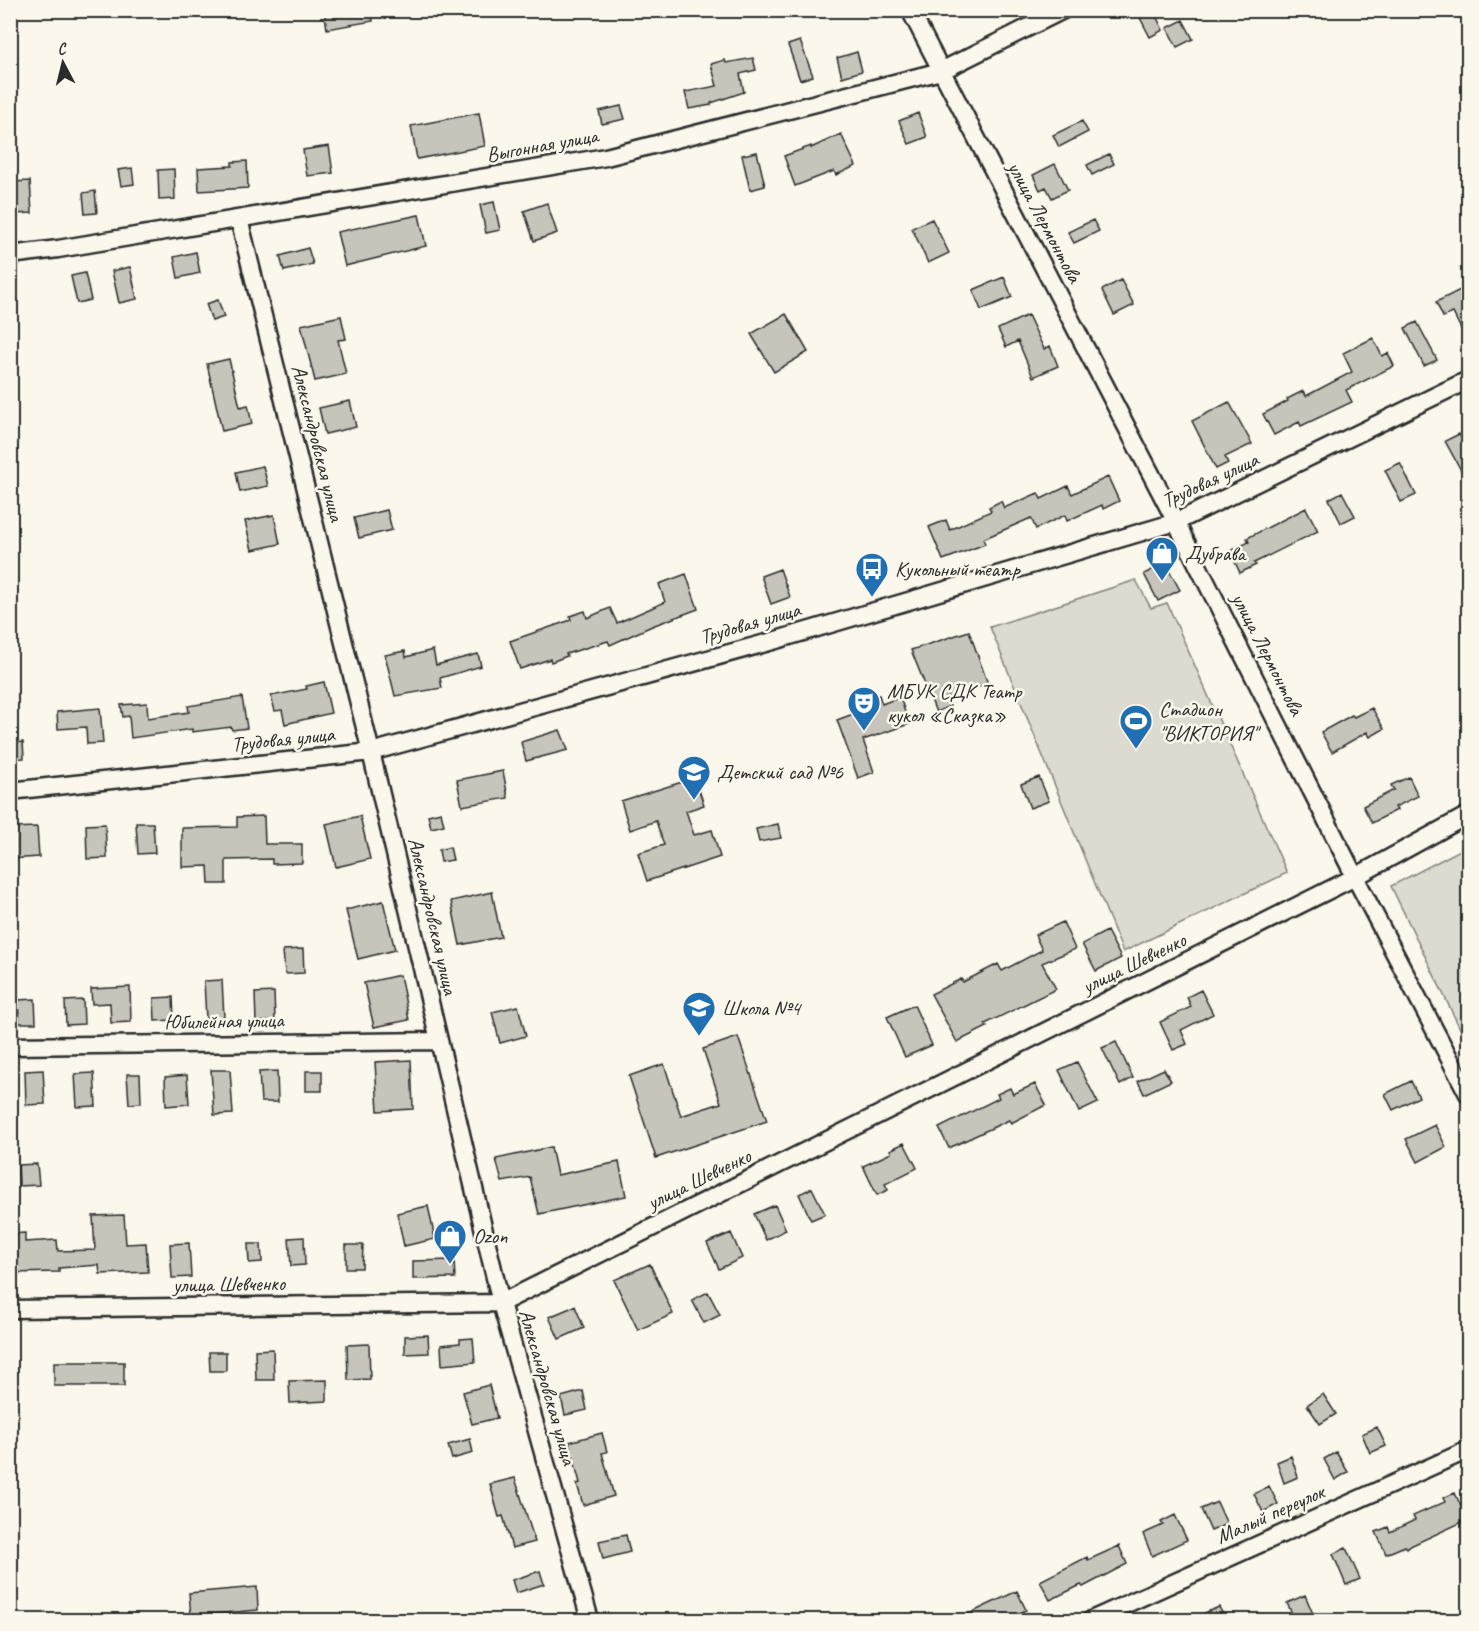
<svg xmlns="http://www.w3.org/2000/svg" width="1479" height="1631" font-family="Caveat,sans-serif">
<rect width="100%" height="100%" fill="#fbf7ec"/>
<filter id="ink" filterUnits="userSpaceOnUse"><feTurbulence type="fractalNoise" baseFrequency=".0167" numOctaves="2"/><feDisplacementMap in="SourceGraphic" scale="12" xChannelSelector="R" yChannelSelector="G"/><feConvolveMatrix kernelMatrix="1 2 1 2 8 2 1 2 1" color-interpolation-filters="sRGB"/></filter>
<g filter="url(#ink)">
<path fill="#dddad0" stroke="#84827e" stroke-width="1.5" d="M1136,580L1151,608L1167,603L1287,873L1123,952L990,627Z
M1468,846V1045L1391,886Z"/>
<path fill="#c7c4bc" stroke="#2b2b2b" stroke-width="1.5" d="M324,10H371L373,21L327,29Z
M1136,10H1153L1163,30L1150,37Z
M1183,20L1193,39L1177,47L1167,28Z
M800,41L813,76L800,80L788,45Z
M857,52L862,71L842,77L837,58Z
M753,58L756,70L740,74L744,92L711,103V105L689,109L685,92L717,86L711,64L725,60L726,63Z
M621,106L625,119L602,124L599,111Z
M479,113L485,146L417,159L411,126Z
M918,113L927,137L909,144L899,121Z
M1082,121L1088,132L1059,147L1053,135Z
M841,134L856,166L836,175L834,171L795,186L784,156L811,146V148Z
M329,146L333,173L307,176L303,150Z
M757,152L765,186L750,190L742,155Z
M1109,154L1114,164L1092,175L1087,165Z
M247,161L248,188L199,191L198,168L232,166V162Z
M1055,164L1068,190L1052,198L1046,187L1040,190L1033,175Z
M132,168L134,184L121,186L118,170Z
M174,169L175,199L159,200L158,170Z
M30,181L32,213L14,214L12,182Z
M95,191L97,213L85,214L83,193Z
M494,202L500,230L486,233L480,205Z
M547,203L557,233L534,241L524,211Z
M419,215L426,246L345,266L337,232Z
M932,219L949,253L928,263L912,228Z
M1093,220L1099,231L1074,243L1068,232Z
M308,248L313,264L284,271L280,256Z
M196,252L200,273L178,278L174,257Z
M130,267L137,299L119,303L112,271Z
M85,273L91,300L77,303L71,276Z
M1004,277L1012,297L981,310L973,290Z
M1121,280L1134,305L1114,315L1102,290Z
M1462,289L1468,302V343L1453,313L1443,317L1436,302Z
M218,300L224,317L212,321L206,304Z
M786,314L808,352L774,372L751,334Z
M1028,315L1044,349L1050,346L1058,366L1033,377L1018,341L1006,347L998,329Z
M341,316L346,339L338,340L346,374L315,381L301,325Z
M1417,322L1437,360L1424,366L1405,328Z
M1373,338L1382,356L1388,353L1394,366L1346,390L1352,402L1301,426L1299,422L1274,435L1263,414L1288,401L1287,399L1303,391L1306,396L1352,372L1343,353Z
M229,359L240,407L248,405L252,424L222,431L207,364Z
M350,401L356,427L325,434L319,408Z
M1229,402L1252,444L1225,457L1228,463L1216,469L1192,421Z
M1459,434L1468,450V483L1445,441Z
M1400,463L1416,495L1401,502L1385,470Z
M263,466L268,486L240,492L236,472Z
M1108,477L1119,501L1103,509L1102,505L1067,521L1065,515L1036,529L1031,518L983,539L985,544L943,560L929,527L946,520L950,530L991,511L989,507L1001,501L1004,508L1038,493L1041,499L1068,486L1072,494Z
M1342,492L1355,516L1341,523L1329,499Z
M1306,508L1318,531L1254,563L1256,565L1240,573L1230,551L1249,542L1247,538Z
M387,510L392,530L359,538L354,518Z
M274,515L280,544L252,550L245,521Z
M1165,563L1180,590L1158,601L1144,574Z
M780,569L790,597L771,604L761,576Z
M686,574L698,609L652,626L610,645L608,641L566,654L567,656L551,662L550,659L520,669L510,641L571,620L570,616L585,611L587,618L610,608L617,623L665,602L659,584Z
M969,631L988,684L946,698L950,706L936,712L911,650Z
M433,650L436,665L478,654L481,666L440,678L442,688L395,696L385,655L405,651L406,657Z
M324,682L331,713L285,724L282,710L275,711L271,696L307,689L306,686Z
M879,695L882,704L900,697L909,724L863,740L874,772L858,778L837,720L864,710L861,701Z
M242,697L247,728L232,730L231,727L192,732V729L131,738L129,716L123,717L121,705L147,703L148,718L189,712L188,706Z
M100,708L103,743L87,744L86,727L58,729L57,712Z
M1372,708L1384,729L1370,737L1367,732L1332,752L1321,732L1352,715L1354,717Z
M560,730L568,750L526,761L521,742Z
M23,742L24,758L10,759V743Z
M503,771L508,798L462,806L457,780Z
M1039,777L1049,801L1030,808L1021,784Z
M1409,777L1418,796L1395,807L1397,810L1372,823L1363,806L1394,790L1391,785Z
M695,778L704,805L686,811L694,835L712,830L720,857L647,881L638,853L664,845L656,821L630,830L621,801Z
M441,812L444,825L431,828L428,815Z
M264,816L265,844H302V863L272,864V859L226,860V884H209L208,866L182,867V828L237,827V817Z
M360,816L370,859L336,867L326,824Z
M136,823H153L155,853L138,854Z
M105,824L107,858L87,859L86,825Z
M778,824L781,838L759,842L756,829Z
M37,827L39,857L10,859V828Z
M450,847L453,860L441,862L439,850Z
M492,892L501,937L460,945L451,901Z
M383,901L395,950L358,959L346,910Z
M1063,922L1075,949L1042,963L1056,989L985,1024L987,1027L957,1042L931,994L961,979L963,982L998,964L1002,971L1042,950L1035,935Z
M1107,931L1121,958L1096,971L1082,944Z
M303,949L304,973L285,974L283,950Z
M400,975L409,1020L374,1027L364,983Z
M222,980L224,1018L206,1019L204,981Z
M130,987L131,1022L111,1023L110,1003L92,1004L91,989Z
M1201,990L1213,1014L1181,1030L1187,1044L1173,1050L1160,1022L1191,1007L1187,997Z
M274,992L275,1021L256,1022L255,993Z
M173,997L174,1020L155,1021L154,998Z
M35,999L36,1023H19L18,1000Z
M83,1000L84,1024L66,1025L65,1001Z
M914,1005L932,1045L905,1057L887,1017Z
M518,1006L526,1036L500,1043L492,1012Z
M738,1037L767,1121L656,1158L629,1076L664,1064L681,1116L721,1103L703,1049Z
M1116,1042L1133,1078L1120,1085L1102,1048Z
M411,1060L413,1109L378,1111L375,1062Z
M1077,1062L1098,1103L1079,1112L1059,1070Z
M1164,1069L1171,1081L1144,1094L1138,1081Z
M43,1070L45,1104L26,1105L25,1071Z
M211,1070H230L233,1114L214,1115Z
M277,1071L278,1102H261L259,1072Z
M306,1071H322V1091H306Z
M94,1073L96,1106L77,1107L75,1074Z
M127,1074H140L141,1103L129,1104Z
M187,1075L189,1104L166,1106L165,1077Z
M1411,1081L1419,1097L1393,1110L1385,1094Z
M1035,1084L1046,1105L1011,1123L1009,1120L949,1148L939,1128L999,1098L997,1094L1010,1088L1013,1094Z
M1435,1125L1446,1147L1418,1162L1406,1139Z
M904,1143L917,1168L885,1184L888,1190L877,1195L863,1166L891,1153L890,1150Z
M551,1147L557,1175L619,1162L626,1196L539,1214L530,1177L502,1182L496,1159Z
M37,1164L39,1185L19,1186L18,1165Z
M812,1188L825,1214L811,1220L799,1194Z
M775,1205L786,1230L766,1240L754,1214Z
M428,1206L435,1239L404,1246L397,1213Z
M124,1215L126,1244L146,1243L148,1272L100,1274L99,1265L59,1268V1272L10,1273V1234L25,1233V1242L57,1240L58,1251L95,1250L93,1216Z
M731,1233L742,1258L719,1269L707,1243Z
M304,1237L305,1265L291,1266L289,1238Z
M189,1243L191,1277L172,1278L170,1244Z
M248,1244H261L262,1262L249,1263Z
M346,1245H363L362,1268H346Z
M454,1260L455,1278L413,1279V1261Z
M650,1264L673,1314L638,1330L614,1280Z
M708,1292L720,1315L704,1323L692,1300Z
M575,1306L584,1328L559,1339L549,1317Z
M428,1335L429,1353L405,1354V1336Z
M473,1338L475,1362L442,1365L441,1345L460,1343V1339Z
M369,1344L370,1379L348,1380L347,1345Z
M273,1349L274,1380H256L255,1350Z
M209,1352H226V1371H210Z
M54,1362H124V1386H54Z
M327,1380V1401L290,1403L289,1381Z
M489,1385L497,1418L472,1424L463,1392Z
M583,1391L587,1410L565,1415L561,1397Z
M1323,1394L1336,1414L1320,1424L1307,1405Z
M1377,1427L1386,1446L1370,1453L1362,1434Z
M602,1433L607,1452L602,1453L614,1496L583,1505L577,1484L580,1483L569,1442Z
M470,1439L473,1453L452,1459L448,1445Z
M1336,1452L1348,1472L1335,1480L1324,1459Z
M1291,1456L1298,1477L1284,1483L1277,1462Z
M515,1478L535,1542L512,1548L503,1516L499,1517L490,1484Z
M1269,1486L1278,1504L1263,1512L1254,1494Z
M1455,1493L1467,1520L1406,1548L1405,1546L1386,1554L1376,1532L1388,1527L1390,1532L1415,1520L1413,1516L1445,1502L1443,1498Z
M1217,1502L1227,1524L1211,1531L1201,1509Z
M1175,1515L1187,1540L1152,1556L1143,1534L1163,1525L1161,1522Z
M626,1535L630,1552L603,1559L599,1541Z
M1119,1546L1127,1564L1083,1587L1081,1585L1050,1600L1040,1581L1087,1557L1088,1560Z
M1346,1548L1360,1579L1346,1585L1333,1554Z
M540,1571L544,1584L516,1593L512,1580Z
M257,1587L258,1610L191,1616L189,1593Z
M1017,1591L1026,1610L1005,1620H956Z
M1305,1595L1314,1616L1303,1620H1295L1287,1603Z
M1219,1607L1226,1620H1188Z"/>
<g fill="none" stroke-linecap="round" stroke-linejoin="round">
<g stroke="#2b2b2b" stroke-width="21">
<path id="street" d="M910,10L1176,522L1355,877L1468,1094
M239,219L371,752L501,1303L590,1620
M10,255L58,249L606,157L941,71L1063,10
M10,791L371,752L773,641L1176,522L1468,380
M10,1046L439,1041
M10,1309L501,1303L1355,877L1468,815
M1091,1620L1468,1450"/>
</g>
<use href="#street" stroke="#fbf7ec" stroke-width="16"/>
</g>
</g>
<defs>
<g id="shop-pin" transform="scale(1.725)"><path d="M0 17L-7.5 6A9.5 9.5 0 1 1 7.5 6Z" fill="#1f6fb2" stroke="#fbf7ec"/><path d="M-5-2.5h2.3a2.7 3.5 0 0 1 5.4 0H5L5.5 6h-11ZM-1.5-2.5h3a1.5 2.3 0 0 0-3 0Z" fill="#fff"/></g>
<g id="bus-pin" transform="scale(1.725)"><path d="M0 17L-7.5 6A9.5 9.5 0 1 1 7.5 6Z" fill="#1f6fb2" stroke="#fbf7ec"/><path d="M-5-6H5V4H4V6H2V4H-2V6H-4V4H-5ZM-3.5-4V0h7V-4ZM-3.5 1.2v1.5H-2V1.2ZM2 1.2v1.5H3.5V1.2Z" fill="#fff"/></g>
<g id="theatre-pin" transform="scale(1.725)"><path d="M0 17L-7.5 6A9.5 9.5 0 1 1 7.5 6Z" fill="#1f6fb2" stroke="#fbf7ec"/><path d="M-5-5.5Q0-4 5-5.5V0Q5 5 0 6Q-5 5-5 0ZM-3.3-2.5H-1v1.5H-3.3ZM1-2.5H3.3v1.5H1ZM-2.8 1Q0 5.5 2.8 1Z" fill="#fff"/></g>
<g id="stadium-pin" transform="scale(1.725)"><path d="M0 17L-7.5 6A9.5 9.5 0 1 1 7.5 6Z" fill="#1f6fb2" stroke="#fbf7ec"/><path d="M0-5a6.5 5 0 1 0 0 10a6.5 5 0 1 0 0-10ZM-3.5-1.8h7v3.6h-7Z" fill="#fff"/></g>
<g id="school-pin" transform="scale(1.725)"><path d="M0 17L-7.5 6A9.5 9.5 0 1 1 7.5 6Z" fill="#1f6fb2" stroke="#fbf7ec"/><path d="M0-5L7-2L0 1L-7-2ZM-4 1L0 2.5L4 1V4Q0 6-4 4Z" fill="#fff"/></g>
</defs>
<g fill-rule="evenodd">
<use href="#shop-pin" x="1162" y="553"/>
<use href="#bus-pin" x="872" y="569"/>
<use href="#theatre-pin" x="864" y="703"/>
<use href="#stadium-pin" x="1136" y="721"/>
<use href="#school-pin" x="694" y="772"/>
<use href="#school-pin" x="699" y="1008"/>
<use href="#shop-pin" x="450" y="1236"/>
</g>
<g text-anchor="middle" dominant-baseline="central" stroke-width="5" stroke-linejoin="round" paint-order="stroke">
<g font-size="21" fill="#2b2b2b" stroke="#fbf7ec">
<text transform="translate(542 145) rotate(-10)">Выгонная улица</text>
<text transform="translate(1045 222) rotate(62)">улица Лермонтова</text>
<text transform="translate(318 443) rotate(76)">Александровская улица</text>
<text transform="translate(1210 480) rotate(-25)">Трудовая улица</text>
<text transform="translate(750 623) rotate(-16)">Трудовая улица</text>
<text transform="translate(1268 654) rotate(63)">улица Лермонтова</text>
<text transform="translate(283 739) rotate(-6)">Трудовая улица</text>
<text transform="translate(433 916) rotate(77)">Александровская улица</text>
<text transform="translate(1134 963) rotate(-26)">улица Шевченко</text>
<text transform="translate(224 1021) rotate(-1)">Юбилейная улица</text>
<text transform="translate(699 1179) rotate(-26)">улица Шевченко</text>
<text transform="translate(229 1284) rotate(-1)">улица Шевченко</text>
<text transform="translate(548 1387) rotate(74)">Александровская улица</text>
<text transform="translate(1270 1514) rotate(-24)">Малый переулок</text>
</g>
<g font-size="21" fill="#2b2b2b" stroke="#fbf7ec" text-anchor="start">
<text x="1185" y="553">Дубрава</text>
<text x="895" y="569">Кукольный театр</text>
<text x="887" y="691">МБУК СДК Театр<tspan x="887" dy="24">кукол «Сказка»</tspan></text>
<text x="1159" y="709">Стадион<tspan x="1159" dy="24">"ВИКТОРИЯ"</tspan></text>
<text x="717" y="772">Детский сад №6</text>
<text x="722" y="1008">Школа №4</text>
<text x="473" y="1236">Ozon</text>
</g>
</g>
<rect width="1479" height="1631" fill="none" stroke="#fbf7ec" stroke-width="36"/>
<rect x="18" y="18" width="1443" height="1595" fill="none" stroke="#2b2b2b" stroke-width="2" filter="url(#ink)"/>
<g transform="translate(63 63) rotate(353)" stroke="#fbf7ec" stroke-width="4.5" paint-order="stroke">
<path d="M0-4.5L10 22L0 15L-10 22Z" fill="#2b2b2b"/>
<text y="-9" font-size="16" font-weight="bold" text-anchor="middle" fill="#2b2b2b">С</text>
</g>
</svg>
